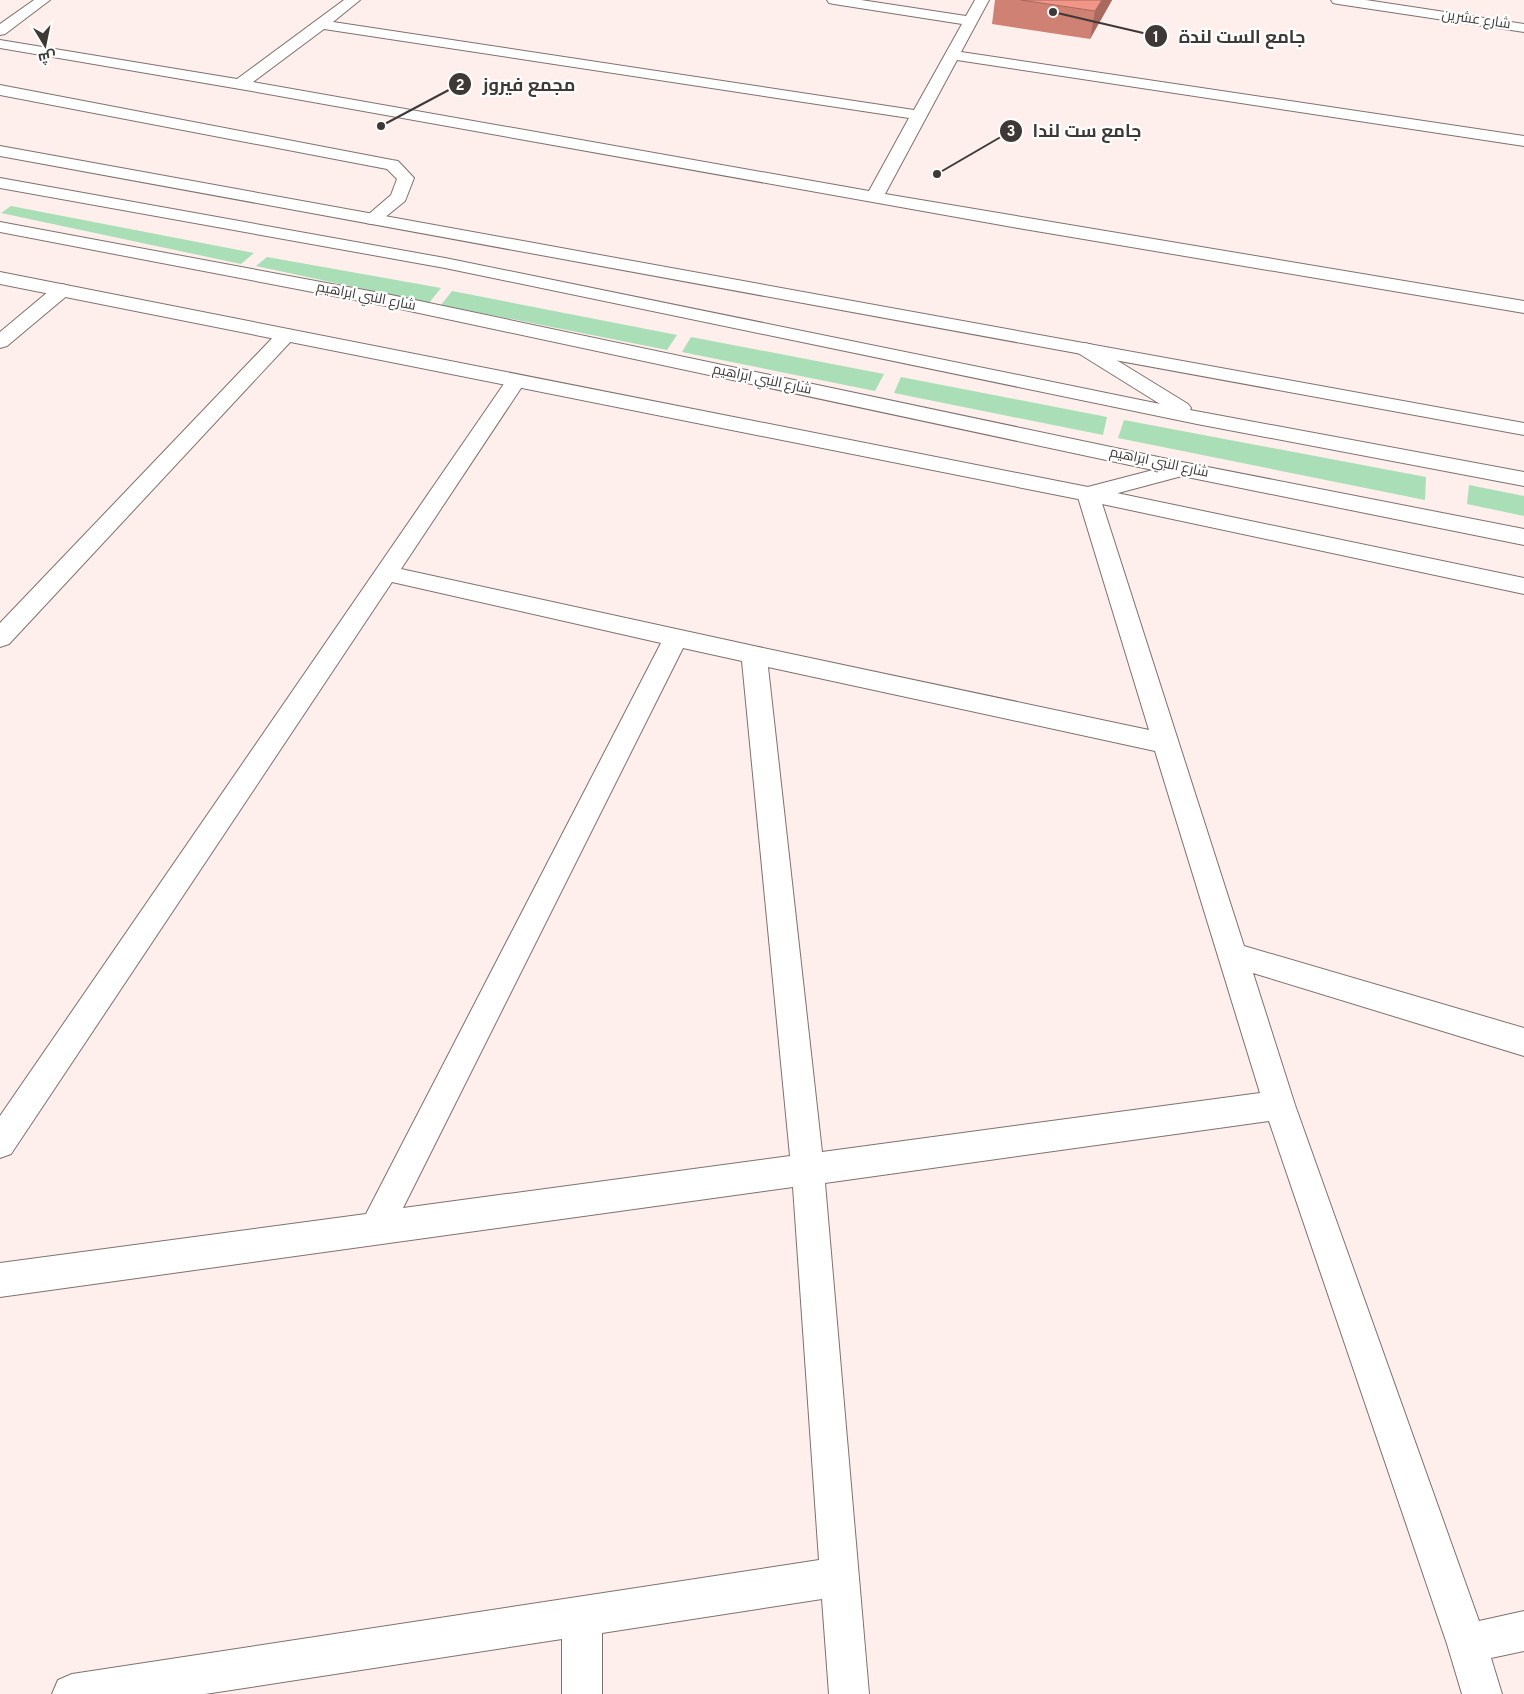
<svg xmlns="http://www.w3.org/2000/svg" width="1524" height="1694" font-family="Overpass,Cairo,sans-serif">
<rect width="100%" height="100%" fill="#feefec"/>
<path fill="#a9deb6" d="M11,206L254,253L241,264L1,213Z
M267,257L441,288L429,303L256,266Z
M452,291L677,335L667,350L441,305Z
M691,337L884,374L875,391L682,352Z
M901,377L1107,417L1103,435L894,393Z
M1124,420L1426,477L1425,500L1118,438Z
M1469,485L1524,496V516L1467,504Z"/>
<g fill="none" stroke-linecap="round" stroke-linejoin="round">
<g stroke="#7e716f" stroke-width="2">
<path id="lane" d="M0,85L392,160L398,161L414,178L405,201L378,223L372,224L366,223L363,219L391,195L397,179L387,169L0,95Z"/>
</g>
<g stroke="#7e716f" stroke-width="2">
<path id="street" d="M34,0H50L5,34L0,35V24Z
M344,0H360L333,22L914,110L962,24L834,4L829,3L827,0H861L966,16L975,0H989L961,52L1524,136V146L957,60L885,194L1524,301V313L1018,228L240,89L0,48V40L237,79ZM324,29L909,118L869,191L253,82Z
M62,284L69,286L71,290L69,294L7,346L0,348V332L55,286Z
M286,329L293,331L296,335L293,339L9,644L0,647V623L279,331Z
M515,376L522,378L525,382L401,569L754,646L1149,730L1077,494L1080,489L1088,487L1096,489L1099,494L1244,946L1524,1028V1056L1253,973L1295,1105L1479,1621L1524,1611V1651L1491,1658L1502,1694H1462L1447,1644L1269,1121L825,1183L869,1694H829L822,1599L602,1633V1694H562V1639L205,1694H52L58,1680L72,1674L819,1560L793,1187L0,1297V1263L366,1214L661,643L392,582L11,1154L0,1158V1116L508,378ZM683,648L742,661L790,1156L403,1208ZM768,667L1155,751L1260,1093L822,1152Z"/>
</g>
<g stroke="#7e716f" stroke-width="2">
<path id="secondary" d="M1331,0H1366L1524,24V32L1338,4L1333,3Z
M0,146L1524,423V435L0,156Z
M0,272L1088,487L1524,578V594L1088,501L0,284Z"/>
</g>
<g stroke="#7e716f" stroke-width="2">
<path id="primary" d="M0,178L445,258L1160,404L1078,353L1075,349L1078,345L1085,343L1092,345L1188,404L1191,408L1190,410L1524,472V486L1197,424L445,268L0,188Z
M0,222L391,295L1182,462L1524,529V545L1182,476L1088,501L1080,499L1077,494L1080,489L1153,470L391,307L0,232Z"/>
</g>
<use href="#lane" fill="#fff" fill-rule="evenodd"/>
<use href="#street" fill="#fff" fill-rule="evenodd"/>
<use href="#secondary" fill="#fff" fill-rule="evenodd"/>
<use href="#primary" fill="#fff" fill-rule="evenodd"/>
</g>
<path fill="#cf8174" d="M995,0H1112L1090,39L992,24Z"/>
<path fill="#a9695e" d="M1102,0H1112L1090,39L1095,11Z"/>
<path fill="#f19687" stroke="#a9695e" d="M1021,0H1102L1095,11Z"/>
<g text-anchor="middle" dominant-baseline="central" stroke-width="4.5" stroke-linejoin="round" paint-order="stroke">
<g font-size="14" fill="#3e3837" stroke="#fff">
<text transform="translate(1476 20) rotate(8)">شارع عشرين</text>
<text transform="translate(366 297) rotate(11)">شارع النبي ابراهيم</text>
<text transform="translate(762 380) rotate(12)">شارع النبي ابراهيم</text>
<text transform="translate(1159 463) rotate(12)">شارع النبي ابراهيم</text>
</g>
</g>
<path fill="none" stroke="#3e3837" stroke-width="2" d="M1053 12L1156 36M381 126L460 84M937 174L1011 131"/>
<g fill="#3e3837" stroke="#fff" stroke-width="2">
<circle cx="1053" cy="12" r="5"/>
<circle cx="381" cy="126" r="5"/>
<circle cx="937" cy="174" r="5"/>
<circle cx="1156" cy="36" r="12"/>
<circle cx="460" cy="84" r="12"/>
<circle cx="1011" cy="131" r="12"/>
</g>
<g font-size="15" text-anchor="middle" font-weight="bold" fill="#fff">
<text x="1156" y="42">1</text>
<text x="460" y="90">2</text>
<text x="1011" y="136">3</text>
</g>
<g font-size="18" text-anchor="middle" font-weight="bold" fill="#3e3837" stroke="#fff" stroke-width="4.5" stroke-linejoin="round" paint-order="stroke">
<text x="1242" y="43">جامع الست لندة</text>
<text x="529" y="91">مجمع فيروز</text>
<text x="1087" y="137">جامع ست لندا</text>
</g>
<g transform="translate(45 45) rotate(170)" stroke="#ffffff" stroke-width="4" paint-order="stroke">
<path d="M0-4L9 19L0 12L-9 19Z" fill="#3e3837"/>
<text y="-8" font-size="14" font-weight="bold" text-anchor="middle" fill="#3e3837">ش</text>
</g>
</svg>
